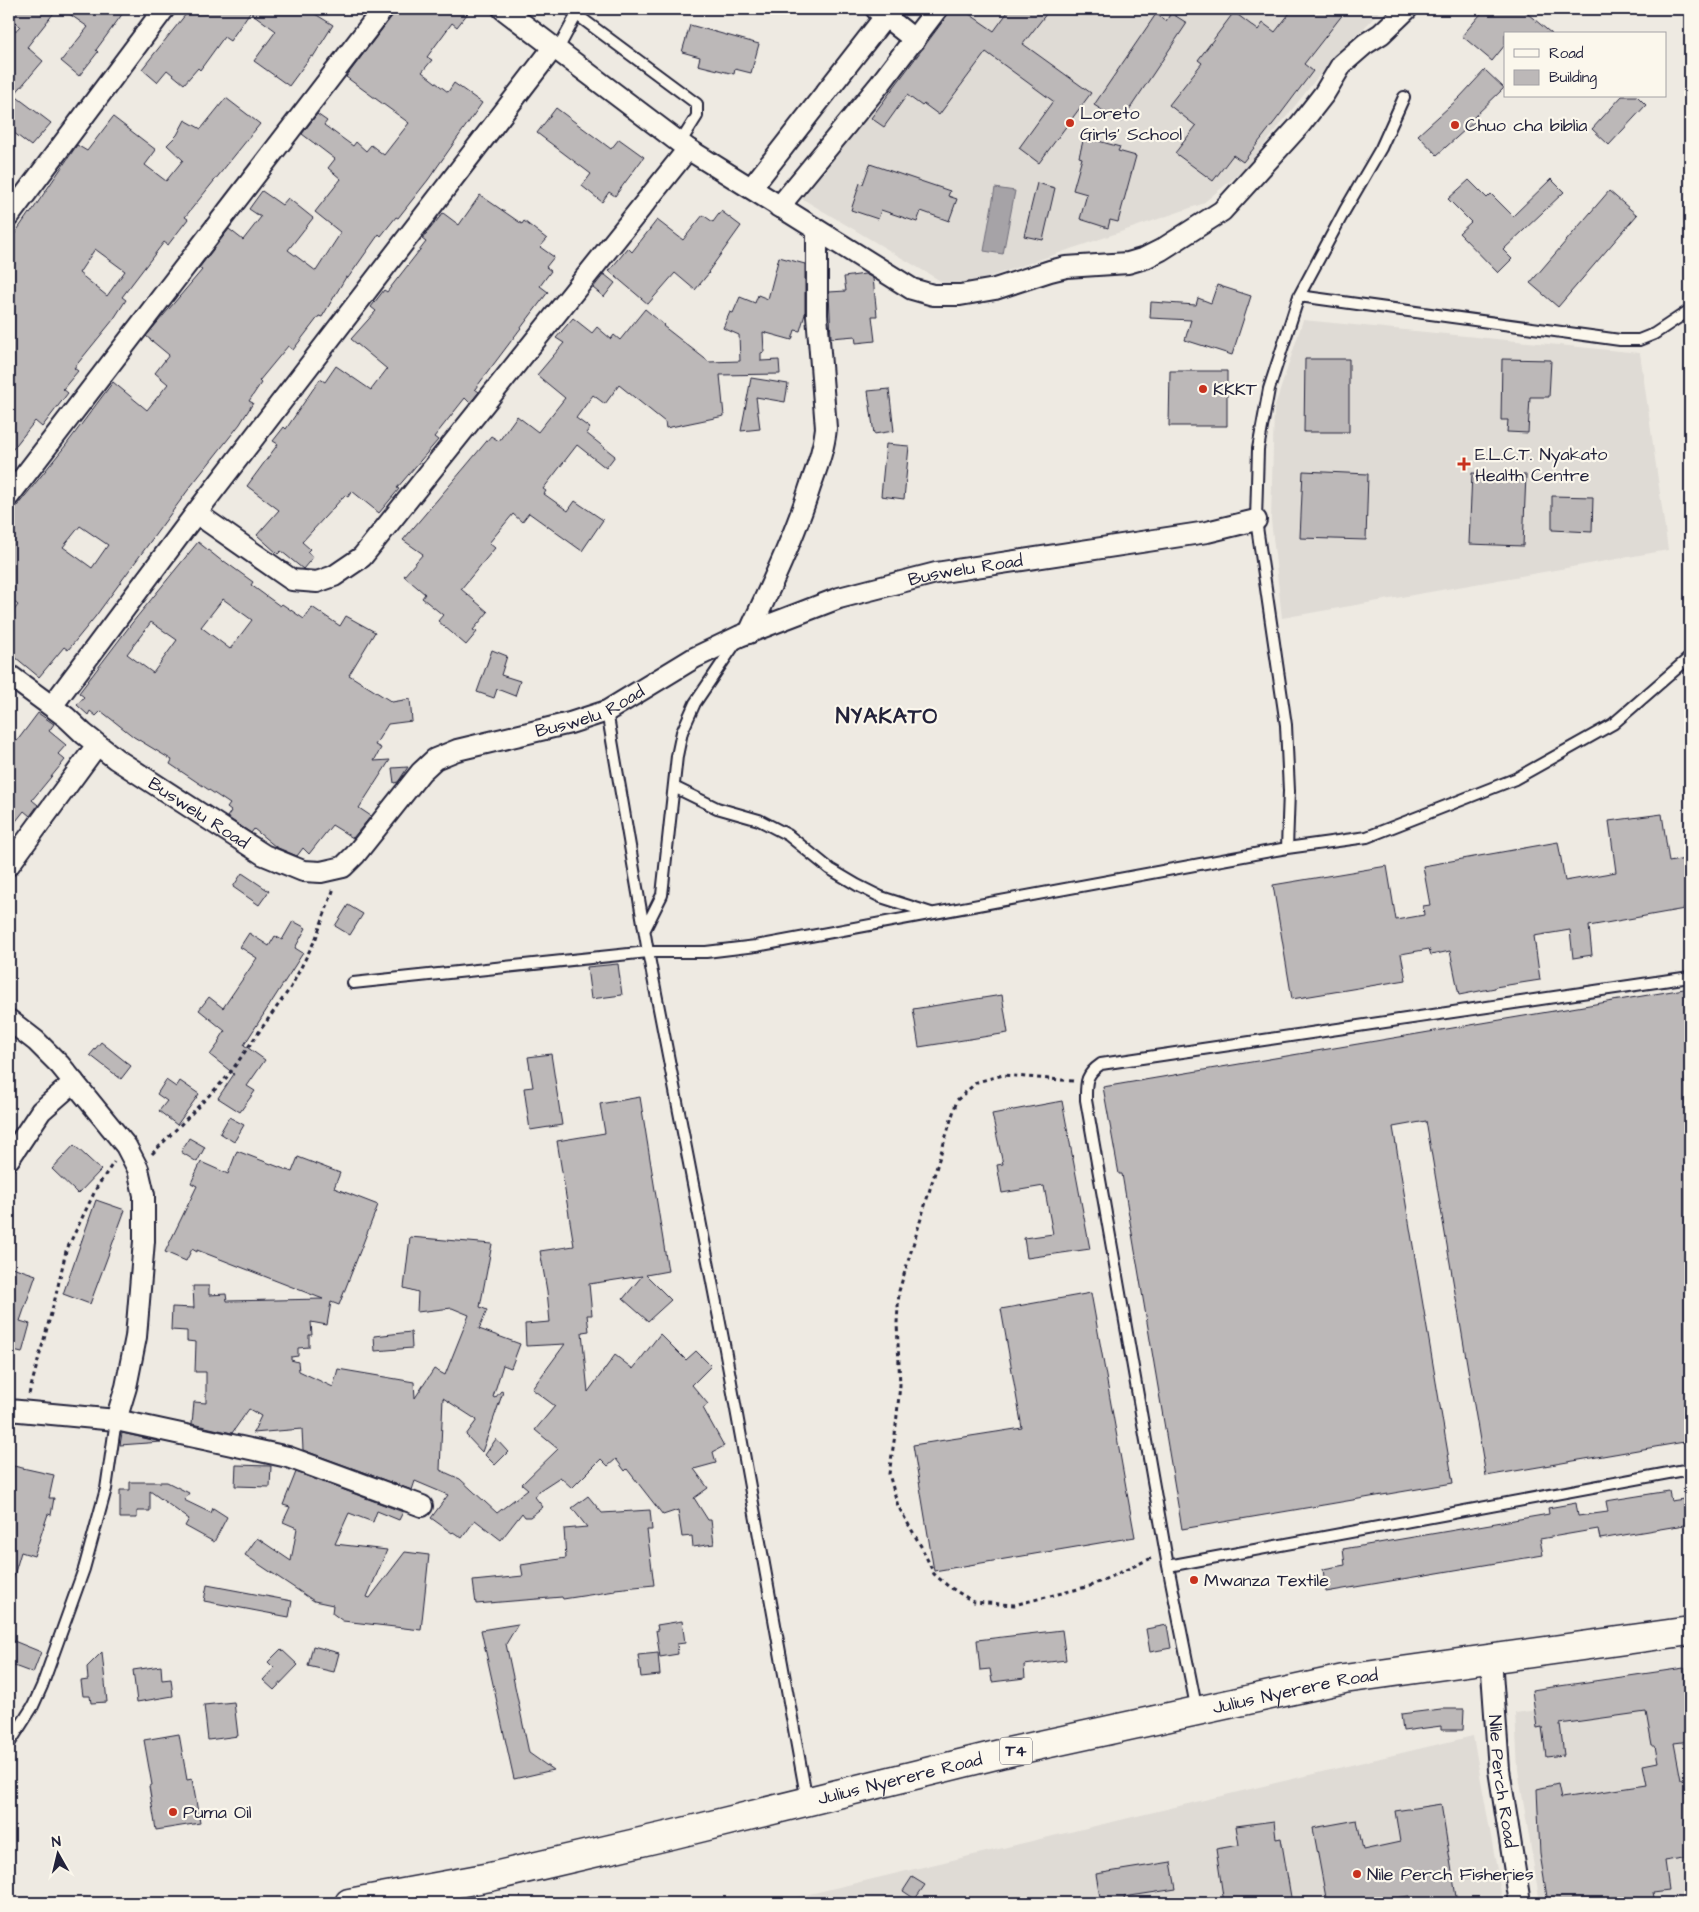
<svg xmlns="http://www.w3.org/2000/svg" width="1699" height="1912" font-family="'Architects Daughter',sans-serif">
<rect width="100%" height="100%" fill="#eeeae2"/>
<filter id="ink" filterUnits="userSpaceOnUse"><feTurbulence type="fractalNoise" baseFrequency=".02" numOctaves="2"/><feDisplacementMap in="SourceGraphic" scale="10" xChannelSelector="R" yChannelSelector="G"/><feConvolveMatrix kernelMatrix="1 2 1 2 8 2 1 2 1" color-interpolation-filters="sRGB"/></filter>
<g filter="url(#ink)">
<path fill="#dfdbd5" d="M948,9H1382L1317,78L1245,169L1202,204L954,289L801,198Z
M1303,320L1640,353L1668,550L1282,618L1271,520L1274,409Z
M1690,1689V1903H1540L1518,1770L1515,1713Z
M1473,1736L1503,1903H772Z"/>
<path fill="#a6a3a7" stroke="#716f7c" d="M995,188L1015,191L1003,254L984,251Z"/>
<path fill="#bcb8b8" stroke="#22223b" fill-rule="evenodd" d="M9,9H57L27,47L43,61L14,95L51,123L31,146L9,129V38L20,26L9,17Z
M62,9H126L96,50L98,52L79,76L61,61L88,27Z
M190,9H307L333,25L313,57L311,56L289,86L254,61L276,31L250,12L230,41L224,37L200,70L198,68L184,84L167,70L157,82L142,69Z
M395,9H471L457,27L452,23L427,57L432,60L422,72L448,92L454,83L482,103L428,180L398,218L396,217L381,236L379,234L348,278L346,277L322,317L319,316L293,350L288,346L259,381L261,383L249,401L253,403L240,424L191,486L95,617L68,650L64,647L39,677L9,652V617L18,605L9,598V512L13,507L17,506L66,445L113,382L147,410L168,384L155,373L169,355L146,336L202,270L199,268L229,229L243,240L261,217L249,209L262,191L282,205L288,198L313,218L288,250L316,271L340,234V232L315,212L341,179L328,168L335,159L302,134L317,114L327,121L324,125L353,146L356,142L366,151L371,145L384,155L409,123L346,77L392,16ZM80,526L108,545L92,568L63,547Z
M952,9H962L994,31L1010,9H1050L1023,44L1091,93L1039,163L1019,148L1053,101L986,52L939,115L924,104L922,106L907,95L884,127L871,118Z
M1293,9H1347L1304,64L1313,71L1276,120L1243,162L1233,155L1213,181L1175,153L1196,126L1169,105L1202,63L1198,60L1234,12L1258,30L1263,23L1275,32Z
M1485,9H1522L1552,34H1505V45L1492,61L1462,36Z
M1171,13L1187,23L1121,122L1094,105L1156,14L1166,21Z
M690,25L759,44L751,73L735,69L734,74L698,65L700,57L682,52Z
M1485,70L1504,88L1473,118L1475,121L1437,155L1418,135L1459,98Z
M1622,96H1637L1646,105L1609,145L1592,129Z
M226,98L260,124L185,217L188,219L168,245L164,242L122,297L126,300L113,320L74,368L78,371L63,389L68,393L42,427L35,421L9,454V242L29,213L30,214L77,145L87,151L113,117L156,150L145,165L166,181L183,160L167,145L177,135L185,120L201,129ZM95,249L125,271L107,296L79,273Z
M556,108L611,149L619,139L644,157L615,196L609,192L602,202L582,186L591,174L537,133Z
M1084,137L1120,147L1118,151L1136,156L1118,222L1110,220L1108,228L1080,219L1087,194L1073,190L1082,158L1079,157Z
M870,164L950,191L948,196L957,199L949,221L921,211L917,222L881,210L878,219L851,210L860,183L863,184Z
M1551,179L1564,192L1503,250L1512,259L1498,273L1459,233L1471,222L1448,199L1469,180L1487,198L1491,194L1513,216Z
M1037,183L1055,188L1043,240L1024,236Z
M1609,191L1637,215L1558,307L1530,283Z
M480,195L522,224L524,221L547,239L540,247L554,257L546,267L551,271L540,286L548,292L475,389L479,392L470,403L465,398L434,437L438,440L397,488L399,489L379,513L352,491L348,497L345,495L302,542L310,549L307,552L313,557L303,569L281,551L278,554L257,535L279,510L247,486L278,444L273,441L284,427L286,429L320,379L325,382L336,366L371,390L387,369L351,339L376,311L371,307L384,290L387,292L426,242L422,239L443,213L459,225Z
M721,211L741,226L708,272L709,273L695,290L675,273L648,304L609,271L628,248L632,252L657,220L683,240L703,215L713,222Z
M779,257L805,264V314L800,331L795,330L792,340L763,332L764,352L761,353V361L779,360L780,374L720,375L724,416L666,428L665,422L619,385L605,404L593,395L576,418L590,428L586,433L615,456L606,468L577,445L543,489L546,491L544,494L568,511L575,501L603,520L582,551L529,513L522,522L513,514L489,543L495,548L461,589L488,612L473,630L477,632L466,645L438,621L443,615L422,598L425,594L404,576L423,554L403,540L466,466L491,436L499,441L517,416L538,432L565,398L537,375L564,343L556,338L573,318L592,333L597,327L611,339L614,335L620,340L645,309L664,325L663,326L709,362L740,361L739,335L723,328L730,312L733,313L740,297L755,303L758,295L768,299Z
M604,274L615,283L604,297L593,288Z
M865,274L873,278L877,316H872L875,341L856,343L855,336L831,338L829,292L846,291L844,277Z
M1217,285L1251,296L1232,355L1185,340L1191,320L1150,318L1151,302L1196,305L1198,298L1211,303Z
M1305,359H1349V432H1304Z
M1502,359L1551,360L1549,397H1530L1528,433L1507,432L1508,420H1501Z
M1170,371H1227V426H1169Z
M751,378L788,384L785,402L756,397L760,429L741,431Z
M889,389L894,431L874,434L868,391Z
M886,444L909,446L904,499L881,496Z
M1303,471L1368,474L1366,540L1300,538Z
M1472,473L1526,475L1523,546L1469,544Z
M1552,496L1593,497L1592,532L1552,530Z
M198,542L223,562L224,561L253,582L251,585L280,606L282,604L304,619L312,607L340,626L346,616L375,632L349,675L392,702L410,699L412,721L388,724L375,745L381,748L374,761L390,760L359,808L371,816L353,838L332,825L309,854L303,848L297,856L276,847L254,829L251,833L227,817L231,811L227,808L230,804L170,764L172,760L134,737L101,711L96,716L90,711L88,715L77,705L84,697L79,693L132,623ZM223,599L252,620L230,649L201,627ZM151,622L177,640L153,673L127,654Z
M492,650L507,656L501,675L520,681L515,696L497,689L494,698L477,692Z
M38,713L54,724L49,731L66,745L58,754L65,760L32,800L38,805L30,816L24,811L9,830V735L17,741Z
M408,767L398,782L394,783L392,768Z
M1662,814L1669,862L1690,858V908L1589,926L1592,955L1573,958L1570,930L1534,936L1540,980L1495,987V988L1459,995L1450,951L1431,955L1429,949L1401,954L1406,980L1292,999L1273,885L1387,866L1396,920L1424,915L1423,906L1430,905L1423,866L1558,842L1565,881L1616,872L1609,821Z
M242,873L269,891L259,905L233,887Z
M348,905L363,914L350,935L335,926Z
M293,921L306,928L295,948L303,953L244,1045L265,1060L247,1086L255,1091L240,1112L218,1098L234,1074L210,1055L219,1043L218,1042L225,1031L199,1010L209,997L223,1008L257,958L240,947L249,933L269,946L275,936L282,940Z
M618,964L622,995L591,999L587,967Z
M1690,988V1441L1486,1476L1426,1121L1393,1127L1453,1483L1182,1529L1122,1174H1119L1103,1087Z
M1002,995L1008,1033L919,1047L913,1009Z
M101,1042L131,1066L121,1079L90,1055Z
M551,1054L562,1125L530,1130L524,1088L533,1087L528,1057Z
M166,1080L176,1087L180,1081L199,1094L177,1125L159,1111L167,1101L157,1094Z
M640,1097L668,1271L646,1275L671,1300L648,1321L623,1299L642,1276L589,1284L592,1315H587L589,1331L582,1332L588,1392L615,1355L633,1369L660,1334L686,1360L696,1351L711,1366L692,1385L708,1404L703,1408L724,1446L713,1452L716,1463L694,1469L708,1488L694,1498L708,1520H711L714,1544L693,1547L692,1536L682,1537L678,1510L663,1515L627,1469L625,1471L616,1459L608,1466L601,1459L572,1488L560,1477L540,1490L535,1497L543,1507L530,1517H525L522,1513L501,1540L475,1520L462,1538L453,1532L452,1533L431,1518L448,1495L415,1481L412,1490L303,1450L302,1429L253,1433L261,1416L249,1409L232,1433L192,1424L194,1402L206,1403V1372H195L196,1342L187,1341V1331L171,1330L172,1307L194,1308L193,1286H209V1295L226,1294L227,1301L323,1299L197,1250V1252L192,1249L186,1261L165,1252L197,1186L191,1183L201,1162L228,1174L237,1151L292,1172L298,1157L340,1173L334,1188L378,1205L339,1305L331,1302L327,1325L311,1322L312,1335H309V1347L298,1348V1356L291,1357V1360L298,1362L299,1371L333,1387L338,1369L414,1382L415,1398L434,1369L445,1375L469,1315L452,1308L417,1312L418,1292L404,1288L410,1237L492,1244L480,1307L487,1310L479,1329L520,1344L511,1368L503,1365L493,1397L495,1398L501,1391L503,1392L482,1452L466,1435L477,1420L443,1398L440,1470L460,1479L497,1513L528,1489L522,1484L558,1449L535,1430L555,1406L532,1389L565,1344L526,1346L525,1324L550,1322L547,1291L540,1251L574,1246L557,1141L605,1133L600,1104Z
M1062,1101L1090,1249L1027,1258L1024,1238L1053,1234L1044,1186L1002,1193L997,1165L1003,1164L992,1114Z
M229,1117L244,1125L234,1142L220,1133Z
M189,1138L205,1147L197,1162L181,1152Z
M74,1145L101,1170L78,1194L52,1169Z
M96,1200L125,1210L90,1304L63,1294Z
M9,1266L36,1275L20,1321L30,1324L22,1353L9,1350Z
M1091,1293L1135,1537L934,1571L913,1445L1022,1428L1001,1309Z
M411,1332L412,1348L375,1351L374,1336Z
M122,1433L161,1442L120,1445Z
M496,1439L508,1452L495,1465L485,1455Z
M9,1465L54,1475L49,1498H54L51,1515L48,1514L34,1556L21,1552L13,1579H9Z
M236,1465L271,1466L270,1487L235,1486Z
M296,1472L403,1512L399,1520L377,1511L373,1522L349,1513L335,1544L387,1550L367,1597L370,1598L405,1552L429,1555L421,1630L343,1621L332,1613L333,1605L314,1601L245,1555L257,1538L291,1561L297,1528L283,1522L290,1507L283,1505Z
M130,1482H167L189,1493L184,1500L211,1513L213,1508L227,1517L214,1542L185,1526L189,1519L150,1491V1511H137V1518H120V1490H130Z
M1669,1491L1671,1501L1690,1498V1524L1600,1539L1598,1529L1540,1539L1543,1555L1326,1592L1323,1569L1345,1565L1343,1549L1549,1514L1548,1508L1576,1503L1578,1516L1608,1512L1606,1501Z
M588,1496L602,1513L650,1510L652,1530H647L654,1585L615,1589V1591L563,1599L562,1597L476,1604L473,1581L523,1576L521,1565L566,1558L564,1529L587,1527L572,1508Z
M207,1585L292,1601L289,1617L204,1601Z
M682,1621L685,1643L677,1644L678,1654L660,1657L656,1630H658L657,1625Z
M518,1624L506,1644L529,1753L553,1770L514,1779L481,1630Z
M1167,1625L1171,1648L1150,1652L1146,1629Z
M1062,1630L1066,1660L1024,1665L1025,1678L992,1682L990,1669L980,1670L977,1640Z
M9,1639L41,1652L33,1673L9,1664Z
M313,1646L339,1653L334,1672L308,1666Z
M281,1649L298,1665L274,1690L263,1680L274,1668L268,1662Z
M102,1652L107,1702L91,1703L90,1696H83L81,1681L88,1680L87,1667Z
M658,1653L660,1675L641,1677L638,1655Z
M161,1666L162,1680L171,1679L173,1696L137,1702L133,1670Z
M1684,1668L1690,1707V1741L1674,1743L1681,1780L1690,1779V1857L1665,1861L1669,1890L1653,1892L1655,1903H1548L1540,1854L1537,1789L1558,1784L1561,1798L1647,1785L1643,1765L1658,1762L1655,1746H1652L1646,1712L1560,1724L1564,1755L1546,1757L1542,1727L1537,1728L1532,1690Z
M234,1702L238,1736L208,1740L204,1705Z
M1441,1709H1464L1463,1730H1441V1726L1403,1731L1401,1714Z
M179,1734L187,1780L192,1779L200,1823L156,1830L149,1786L152,1785L144,1740Z
M1441,1804L1457,1903H1410L1409,1896L1373,1901V1903H1327L1313,1828L1357,1820L1363,1850L1400,1842L1395,1811Z
M1274,1821L1276,1839L1281,1838L1292,1903H1224L1216,1849L1239,1845L1236,1826Z
M1171,1862L1176,1889L1124,1897L1125,1903H1101L1096,1874Z
M912,1877L925,1885L915,1899L903,1891Z"/>
<g fill="none" stroke-linecap="round" stroke-linejoin="round">
<g stroke="#22223b" stroke-width="14">
<path id="lane" d="M569,9L697,104V116L680,143
M557,51L577,14
M1299,296L1620,340H1639L1654,334L1690,310
M607,711L648,952L725,1349L807,1801
M674,787L717,808L759,820L788,835L830,869L857,885L881,897L931,913
M1287,848L1289,791L1286,725L1256,520L1258,449L1269,389L1299,296L1345,210L1381,148L1404,97
M645,929L662,895L677,756L682,732L695,703L737,641
M353,983L648,952H706L756,946L1287,848L1367,837L1515,779L1613,724L1690,657
M1168,1566L1690,1469
M1197,1711L1168,1566L1086,1100C1086,1082 1085,1075 1101,1064L1690,977
M9,1744L33,1706L42,1686L84,1569L106,1489L116,1420"/>
</g>
<g stroke="#22223b" stroke-width="24">
<g id="street">
<path d="M503,9L688,149L912,289L933,295H960L995,289L1050,271L1066,267L1128,263L1145,258L1161,250L1222,211L1299,126L1324,94L1342,64L1365,44L1381,34L1407,9"/>
<path d="M876,9L915,40"/>
<path d="M752,187L891,9"/>
<path d="M779,207L880,84L937,9"/>
<path d="M9,216L164,9"/>
<path d="M9,496L383,9"/>
<path d="M196,513L292,580L317,582L334,576L362,557L688,149"/>
<path d="M749,633C771,585 794,538 810,487C817,467 824,449 826,428L817,315V231"/>
<path id="s1" d="M9,675L66,717L84,734L116,759L264,855L303,871L321,872L343,867L355,855L421,772L435,759L457,750L570,723L607,711L694,658L740,636L839,598L936,573L1207,532L1256,520"/>
<path d="M52,706L196,513L553,48"/>
<path d="M9,865L97,745"/>
<path d="M9,1020L36,1041L60,1065L126,1146L138,1169L144,1195V1241L136,1337L126,1387L116,1420"/>
<path d="M9,1159L41,1111L74,1082"/>
<path d="M9,1410L116,1420L288,1457L422,1506"/>
<path id="s2" d="M1491,1658L1499,1770L1520,1903"/>
</g>
</g>
<g stroke="#22223b" stroke-width="31">
<g id="highway">
<path id="s3" d="M349,1903L490,1877L671,1835L1004,1753L1344,1679L1690,1631"/>
</g>
</g>
<path stroke="#22223b" stroke-width="3" stroke-dasharray="4 4" stroke-linecap="butt" d="M1073,1081L1003,1075L977,1082L957,1100L899,1291L897,1323L900,1385L895,1435L889,1474L898,1506L922,1548L934,1574L948,1586L974,1602L1014,1605L1090,1586L1154,1557
M152,1154L227,1077L291,987L316,938L334,888
M29,1394L55,1299L66,1251L97,1187L114,1162"/>
<use href="#lane" stroke="#fbf7ec" stroke-width="10"/>
<use href="#street" stroke="#fbf7ec" stroke-width="20"/>
<use href="#highway" stroke="#fbf7ec" stroke-width="28"/>
</g>
</g>
<g fill="#c8321e" stroke="#fbf7ec" stroke-width="2">
<circle cx="1070" cy="123" r="5"/>
<circle cx="1455" cy="125" r="5"/>
<circle cx="1203" cy="389" r="5"/>
<path d="M1461.5 456.5h5v5h5v5h-5v5h-5v-5h-5v-5h5z"/>
<circle cx="1194" cy="1580" r="5"/>
<circle cx="173" cy="1812" r="5"/>
<circle cx="1357" cy="1874" r="5"/>
</g>
<g text-anchor="middle" dominant-baseline="central" stroke-width="4.5" stroke-linejoin="round" paint-order="stroke">
<rect fill="#fbf7ec" stroke="#636270" stroke-width="1" x="1000" y="1737.5" width="32" height="27" rx="4"/>
<g font-size="16" font-weight="bold" fill="#22223b">
<text x="1016" y="1751">T4</text>
</g>
<g font-size="18" fill="#22223b" stroke="#fbf7ec" text-anchor="start">
<text x="1080" y="113">Loreto<tspan x="1080" dy="21">Girls’ School</tspan></text>
<text x="1465" y="125">Chuo cha biblia</text>
<text x="1213" y="389">KKKT</text>
<text x="1475" y="454">E.L.C.T. Nyakato<tspan x="1475" dy="21">Health Centre</tspan></text>
<text x="1204" y="1580">Mwanza Textile</text>
<text x="183" y="1812">Puma Oil</text>
<text x="1367" y="1874">Nile Perch Fisheries</text>
</g>
<g font-size="18" fill="#22223b" stroke="#fbf7ec">
<text stroke="none"><textPath href="#s1" startOffset="1105">Buswelu Road</textPath></text>
<text stroke="none"><textPath href="#s1" startOffset="700">Buswelu Road</textPath></text>
<text stroke="none"><textPath href="#s1" startOffset="235">Buswelu Road</textPath></text>
<text stroke="none"><textPath href="#s3" startOffset="970">Julius Nyerere Road</textPath></text>
<text stroke="none"><textPath href="#s3" startOffset="565">Julius Nyerere Road</textPath></text>
<text stroke="none"><textPath href="#s2" startOffset="124">Nile Perch Road</textPath></text>
</g>
<g font-size="22" font-weight="bold" letter-spacing="1" fill="#22223b" stroke="#fbf7ec">
<text x="887" y="716">NYAKATO</text>
</g>
</g>
<rect width="1699" height="1912" fill="none" stroke="#fbf7ec" stroke-width="30"/>
<rect x="15" y="15" width="1669" height="1882" fill="none" stroke="#22223b" stroke-width="2" filter="url(#ink)"/>
<rect x="1504" y="32" width="162" height="65" fill="#fbf7ec" stroke="#a4a2a5"/>
<rect x="1514" y="49" width="25" height="8" fill="#fbf7ec" stroke="#a4a2a5"/>
<text x="1549" y="58" font-size="15" fill="#22223b">Road</text>
<rect x="1514" y="70" width="25" height="15" fill="#bcb8b8" stroke="#a4a2a5"/>
<text x="1549" y="82" font-size="15" fill="#22223b">Building</text>
<g transform="translate(58 1854) rotate(352)" stroke="#fbf7ec" stroke-width="4" paint-order="stroke">
<path d="M0-4L9 19L0 12L-9 19Z" fill="#22223b"/>
<text y="-8" font-size="14" font-weight="bold" text-anchor="middle" fill="#22223b">N</text>
</g>
</svg>
